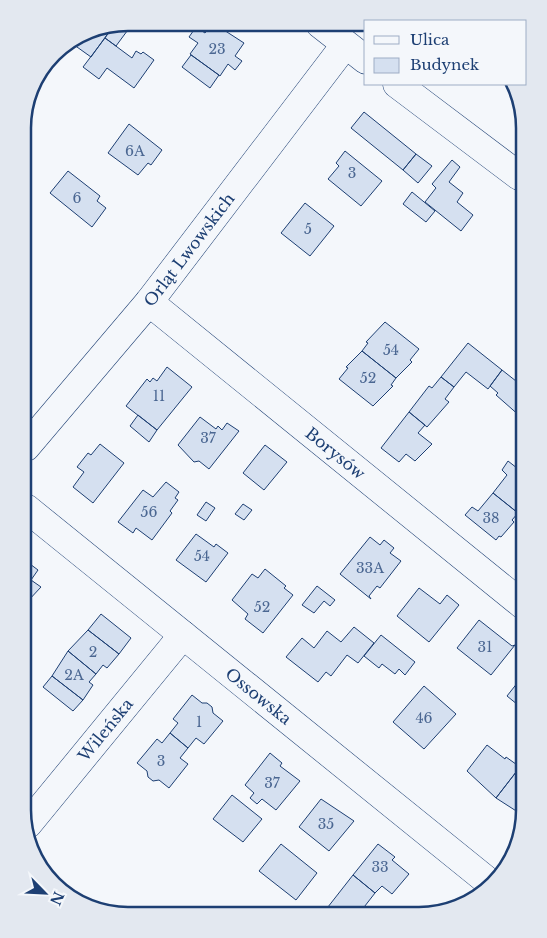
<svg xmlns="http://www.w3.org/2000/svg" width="547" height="938" font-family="'Libre Baskerville',serif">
<rect width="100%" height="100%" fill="#f4f7fb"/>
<path fill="#d5e0f0" stroke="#1d3f73" d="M133,23L116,46L105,38L114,25Z
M213,23L244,43L235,56L242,61L235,70L228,64L220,76L190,54L198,43L189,37L196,27L205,33Z
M114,25L91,57L70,42L88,30Z
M105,38L132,58L136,51L141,54L143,52L154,60L134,88L107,68L99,79L83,67Z
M191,55L219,75L210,88L182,67Z
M364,112L416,154L403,170L351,128Z
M129,124L162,150L151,165L148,163L138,175L108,153Z
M345,151L382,181L361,206L328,179L339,166L336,163Z
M416,154L432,166L418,183L403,170Z
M452,160L460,167L449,182L463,193L457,202L473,215L461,231L425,202L436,188L432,184Z
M68,171L100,196L97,201L106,208L92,227L50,193Z
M412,192L435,211L426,222L403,204Z
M305,203L334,226L310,256L281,233Z
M385,322L419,349L410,360L412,362L396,378L362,351L368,343L366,342Z
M468,343L502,370L488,389L466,372L454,387L441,377Z
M362,351L396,378L391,385L393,386L373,406L339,379L348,368L346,367Z
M167,367L192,387L157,430L126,406L147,379L150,382L153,378L157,381Z
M502,370L521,385V417L496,395L498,393L490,386Z
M441,377L454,387L445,399L449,402L427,427L409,412L429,386L432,388Z
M409,412L425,425L418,433L432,444L415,461L406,454L399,462L381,448Z
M138,415L157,430L149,442L130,426Z
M200,417L216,429L218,426L222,430L227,423L239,431L209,469L199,461L194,462L178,445Z
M100,444L124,463L93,503L73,487L84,472L77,467L88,453L91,455Z
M265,445L287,462L264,490L243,473Z
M508,461L522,472V508L518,513L493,493L507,475L502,470Z
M166,482L179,492L175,498L178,500L170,511L172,513L152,540L136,528L133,533L118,522L143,490L153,497Z
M493,493L518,513L512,520L514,522L501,537L499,536L496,540L465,515L472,507L478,511Z
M206,502L215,508L206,521L197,515Z
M243,504L252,510L244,520L235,514Z
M196,534L214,547L216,544L228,553L206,582L176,560Z
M370,537L380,545L384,540L394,548L390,553L401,561L380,588L377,586L369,596L371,599L340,574Z
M26,561L38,570L31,580L41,587L27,602Z
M265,569L286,586L284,588L293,595L263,633L245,619L248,614L232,600L252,574L258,578Z
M317,586L335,600L330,606L324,601L314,613L302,605Z
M419,588L440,604L447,595L459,605L429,642L397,616Z
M101,614L131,638L119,654L88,630Z
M479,620L512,646L515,645L491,675L457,648Z
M354,627L374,643L358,663L347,655L331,676L326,672L318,682L286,657L302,638L314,648L327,631L341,642Z
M88,630L119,654L107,668L103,665L96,674L68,651Z
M381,635L415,662L405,675L399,669L395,674L382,664L379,668L364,656Z
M68,651L96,674L89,682L93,685L83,700L52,676Z
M52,676L83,700L73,711L43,687Z
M522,677L523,678V709L507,696Z
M424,686L456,714L424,749L393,722Z
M192,695L202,703H207L212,707L213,713L223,721L204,744L196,738L188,748L170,733L178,723L173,719Z
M170,733L188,748L180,758L188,764L169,788L159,780L153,781L148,777L147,771L137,763L157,739L162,743Z
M487,745L505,759L506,757L520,767L496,798L467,771Z
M270,753L282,763L280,766L300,781L276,810L262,799L257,804L250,798L254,793L245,785Z
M520,767L524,771V816L496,798Z
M232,795L262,819L243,842L213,819Z
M321,799L354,821L329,851L299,827Z
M281,844L317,873L296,900L259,871Z
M378,844L395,857L392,860L409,874L392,894L382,886L375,893L353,875Z
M353,875L375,893L361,911L324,912Z"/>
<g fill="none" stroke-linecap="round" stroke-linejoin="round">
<g stroke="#1d3f73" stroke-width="29">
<g id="minor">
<path d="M320,24L366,60"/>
<path d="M397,84L519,176"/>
<path id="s1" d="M149,302L523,605"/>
<path id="s2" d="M26,447L149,302L345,45"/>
<path id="s3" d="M26,508L490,883"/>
<path id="s4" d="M28,824L183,635"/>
</g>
</g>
<use href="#minor" stroke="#f4f7fb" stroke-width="28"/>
</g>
<g text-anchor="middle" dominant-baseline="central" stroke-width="4" stroke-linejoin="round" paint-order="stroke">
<g font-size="14" fill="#4b6792">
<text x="217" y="49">23</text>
<text x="135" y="151">6A</text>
<text x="352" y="173">3</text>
<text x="77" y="198">6</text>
<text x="308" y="229">5</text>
<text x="391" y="350">54</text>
<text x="368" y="378">52</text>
<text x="159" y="396">11</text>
<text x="208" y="438">37</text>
<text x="149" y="512">56</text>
<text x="491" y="518">38</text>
<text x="202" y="556">54</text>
<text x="370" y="568">33A</text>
<text x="262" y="607">52</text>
<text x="485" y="647">31</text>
<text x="93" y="652">2</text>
<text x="74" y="675">2A</text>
<text x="424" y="718">46</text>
<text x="199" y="722">1</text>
<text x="161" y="761">3</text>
<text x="272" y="783">37</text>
<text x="326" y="824">35</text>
<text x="380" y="867">33</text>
</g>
<g font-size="16" fill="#1d3f73" stroke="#f4f7fb">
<text stroke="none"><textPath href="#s2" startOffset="256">Orląt Lwowskich</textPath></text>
<text stroke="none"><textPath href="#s1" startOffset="240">Borysów</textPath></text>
<text stroke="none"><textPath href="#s3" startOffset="299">Ossowska</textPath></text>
<text stroke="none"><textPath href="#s4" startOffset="122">Wileńska</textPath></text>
</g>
</g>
<path d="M0 0H547V938H0ZM128 31H419A97 97 0 0 1 516 128V810A97 97 0 0 1 419 907H128A97 97 0 0 1 31 810V128A97 97 0 0 1 128 31Z" fill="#e3e8f0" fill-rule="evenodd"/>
<path fill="none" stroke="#1d3f73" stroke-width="2.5" d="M128 31H419A97 97 0 0 1 516 128V810A97 97 0 0 1 419 907H128A97 97 0 0 1 31 810V128A97 97 0 0 1 128 31Z"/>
<rect x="364" y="20" width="162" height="65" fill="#f4f7fb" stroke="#9eadc5"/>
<rect x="374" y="36" width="25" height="8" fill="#f4f7fb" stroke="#9eadc5"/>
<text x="410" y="45" font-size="15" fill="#1d3f73">Ulica</text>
<rect x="374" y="58" width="25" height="15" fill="#d5e0f0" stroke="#9eadc5"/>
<text x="410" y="70" font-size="15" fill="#1d3f73">Budynek</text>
<g transform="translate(45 893) rotate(114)" stroke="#f4f7fb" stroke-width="4" paint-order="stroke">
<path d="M0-4L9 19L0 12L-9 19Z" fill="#1d3f73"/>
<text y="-8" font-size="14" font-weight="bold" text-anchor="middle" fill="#1d3f73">N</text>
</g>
</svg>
